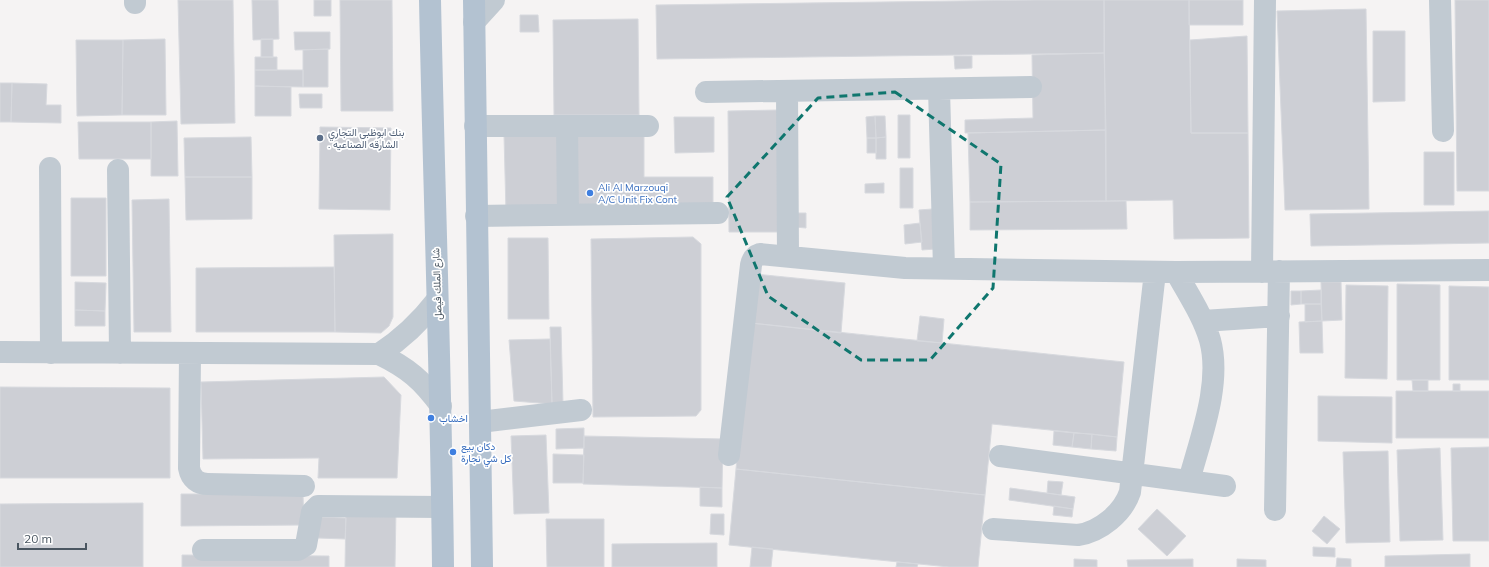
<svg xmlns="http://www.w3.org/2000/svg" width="1489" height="567" font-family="Mulish,Vazirmatn,sans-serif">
<rect width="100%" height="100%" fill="#f5f3f3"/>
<path fill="#cdcfd5" stroke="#d7d9de" d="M178,0H233L235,123L181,124Z
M252,0H278L279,39L253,40Z
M314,0H331V16H314Z
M340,0H392L393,111H341Z
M1035,0H1104V53L657,59L656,5Z
M1104,0H1189L1191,133H1248L1249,238L1174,239L1173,200L1106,201Z
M1189,0H1243V25H1189Z
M1455,0H1489V191H1457Z
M1366,9L1369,209L1285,210L1277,11Z
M520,15H538L539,32H520Z
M638,19L639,115H554L553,20Z
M1373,31H1405V101L1373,102Z
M294,32H330V49L295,50Z
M1247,36L1248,133H1191L1190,40Z
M165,39L166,115H122L123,40Z
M261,39H273V57H261Z
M76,40H123L122,115L77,116Z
M328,49V87H303V50Z
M1104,53L1106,130L965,133V120L1033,118L1032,55Z
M954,56H972V68L955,69Z
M255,57H277V70H255Z
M255,70H303V87L255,86Z
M0,83H12L11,122H0Z
M12,83L47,84L46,105H61V123L11,122Z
M255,86L291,87V116H255Z
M299,94H322V108H300Z
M778,110L780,232H729L728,111Z
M898,115H910V158H898Z
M875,116L876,138H867L866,117Z
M875,116H885L886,137L876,138Z
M674,117H714V152L675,153Z
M177,121L178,176H151V122Z
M78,122H151V159H79Z
M320,127L391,128L390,210L319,209Z
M573,129L644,130V177H713V208L573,206Z
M1106,130V201L970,202L968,133Z
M564,134L565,211L506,212L504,135Z
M251,137L252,177H185L184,138Z
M886,137V159H876V138Z
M867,138H876V153H867Z
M1424,152H1454V205H1424Z
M900,168H913V208H900Z
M185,177H252V219L186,220Z
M884,183V193H865V184Z
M71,198H106V276H71Z
M169,199L171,332H134L132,200Z
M1126,201L1127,229L970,230V202Z
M932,209L935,249L922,250L919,210Z
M1489,211V243L1311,246L1310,214Z
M795,213H806V228L795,227Z
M920,223L922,242L905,244L904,225Z
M393,234V317L389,326L381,333L335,332L334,235Z
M693,237L701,244V410L696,416L593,417L591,239Z
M508,238H548L549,319H508Z
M334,267L335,332H196V268Z
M755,274L845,283L841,333L751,323Z
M75,282L106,283L105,311L75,310Z
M1321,282H1341L1342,320L1322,321Z
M1397,284L1440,285V380H1397Z
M1346,285L1388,286L1387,379L1345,378Z
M1449,286L1489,287V380H1449Z
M1321,290V304H1301V291Z
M1291,291H1301V304L1291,305Z
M1305,304H1321L1322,321L1305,322Z
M75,310L105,311V326H75Z
M920,316L944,319L942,343L917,341Z
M1322,321L1323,353H1300L1299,322Z
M751,323L1124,362L1117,437L992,424L985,495L736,469Z
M550,327H561L563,404H552Z
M550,339L552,404L514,401L509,340Z
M384,377L401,395L397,478H318L319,458L203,459L201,382Z
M1412,380H1428V391H1413Z
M1453,384H1460V391H1453Z
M0,387L170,388V478H0Z
M1396,391H1489V438H1396Z
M1318,396L1392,397V443L1318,441Z
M584,428V448L556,449V429Z
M1054,431L1074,433L1072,447L1053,445Z
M1074,433L1092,434L1091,449L1072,447Z
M1092,434L1117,437L1116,451L1091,449Z
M546,435L549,513L514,514L511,436Z
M584,436L723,439L722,488L583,484Z
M1489,447V541H1453L1451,448Z
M1440,448L1443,540L1400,541L1397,450Z
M1388,451L1390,542L1346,543L1343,452Z
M553,454L584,455L583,483H553Z
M736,469L985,495L978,567H949L729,545Z
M1048,481L1063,482L1061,495L1047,493Z
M700,487L722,488V507L700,506Z
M1010,488L1075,497L1073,509L1009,500Z
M181,494H303L304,525L181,526Z
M143,503V567H0V504Z
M1054,506L1073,509L1072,517L1053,515Z
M346,507L396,508L395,567H345Z
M1157,509L1186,536L1167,556L1138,529Z
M711,514H724V535L710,534Z
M1324,516L1340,529L1327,544L1312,531Z
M318,517L346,518L345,539L318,538Z
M546,519H604V567H547Z
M717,543V567H612V544Z
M752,547L773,549L771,567H750Z
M1313,547L1335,548V557L1313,556Z
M1470,554V567H1385V556Z
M182,555L329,556V567H182Z
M1337,558L1351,559V567H1336Z
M1074,559L1097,560V567H1074Z
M1193,559V567H1128L1127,560Z
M1237,559L1266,560V567H1237Z
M897,562L918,564L917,567H896Z"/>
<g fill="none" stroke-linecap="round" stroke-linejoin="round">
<path stroke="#c1cad2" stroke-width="22" d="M135,0V3
M1440,0L1443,131
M474,22L494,0
M939,89L944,268
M787,91L788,256
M706,92L1031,87
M475,126H648
M567,126L568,215
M50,168L51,353
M118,170L120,353
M476,216L718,213
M1176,272C1188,294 1203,316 1210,340C1222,384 1200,439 1189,481
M1262,272L1265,0
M1203,321L1279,316
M0,352L379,354C408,368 422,380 441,406
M190,353L189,468C191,479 198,484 208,484L304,486
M379,354C402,339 420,322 437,300
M480,422L581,410
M729,455L751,265C752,260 754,256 760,254L905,268L1176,272L1489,270
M1000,456L1225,486
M1275,510L1279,271
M993,529L1078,535C1100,532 1123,513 1130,492L1155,272
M203,550H298L306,545L312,512L318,506L442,507"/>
<path stroke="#b3c2d1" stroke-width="22" d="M430,0C434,189 441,378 443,567
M474,0L482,567"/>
</g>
<path fill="none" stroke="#0f766e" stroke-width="3" stroke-dasharray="8 5" stroke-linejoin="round" d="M895,92L1001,164L993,288L930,360H861L768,296L727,197L818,98Z"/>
<circle fill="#5c6f8a" stroke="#fff" stroke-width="1.5" cx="320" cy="138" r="4"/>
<g fill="#3f7fe0" stroke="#fff" stroke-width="1.5">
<circle cx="590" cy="193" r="4"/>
<circle cx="431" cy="418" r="4"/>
<circle cx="453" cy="452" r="4"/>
</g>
<g text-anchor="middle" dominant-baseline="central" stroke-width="3.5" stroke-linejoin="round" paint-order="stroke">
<g font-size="10" fill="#4e5e75" stroke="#fff" text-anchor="start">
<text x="328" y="132">بنك ابوظبي التجاري<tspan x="328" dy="12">. الشارقه الصناعيه</tspan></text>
</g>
<g font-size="10" fill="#366cbe" stroke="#fff" text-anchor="start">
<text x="598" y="187">Ali Al Marzouqi<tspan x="598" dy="12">A/C Unit Fix Cont</tspan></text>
<text x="439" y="418">اخشاب</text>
<text x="461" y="446">دكان بيع<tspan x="461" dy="12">كل شي نجارة</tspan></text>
</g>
<g font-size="10" fill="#4a5661" stroke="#fff">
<text transform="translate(437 284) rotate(-92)">شارع الملك فيصل</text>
</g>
</g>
<path d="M18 543v6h68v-6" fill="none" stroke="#4a5661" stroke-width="2"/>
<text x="24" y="543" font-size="12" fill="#4a5661" stroke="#ffffff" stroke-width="3" paint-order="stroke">20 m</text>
</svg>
